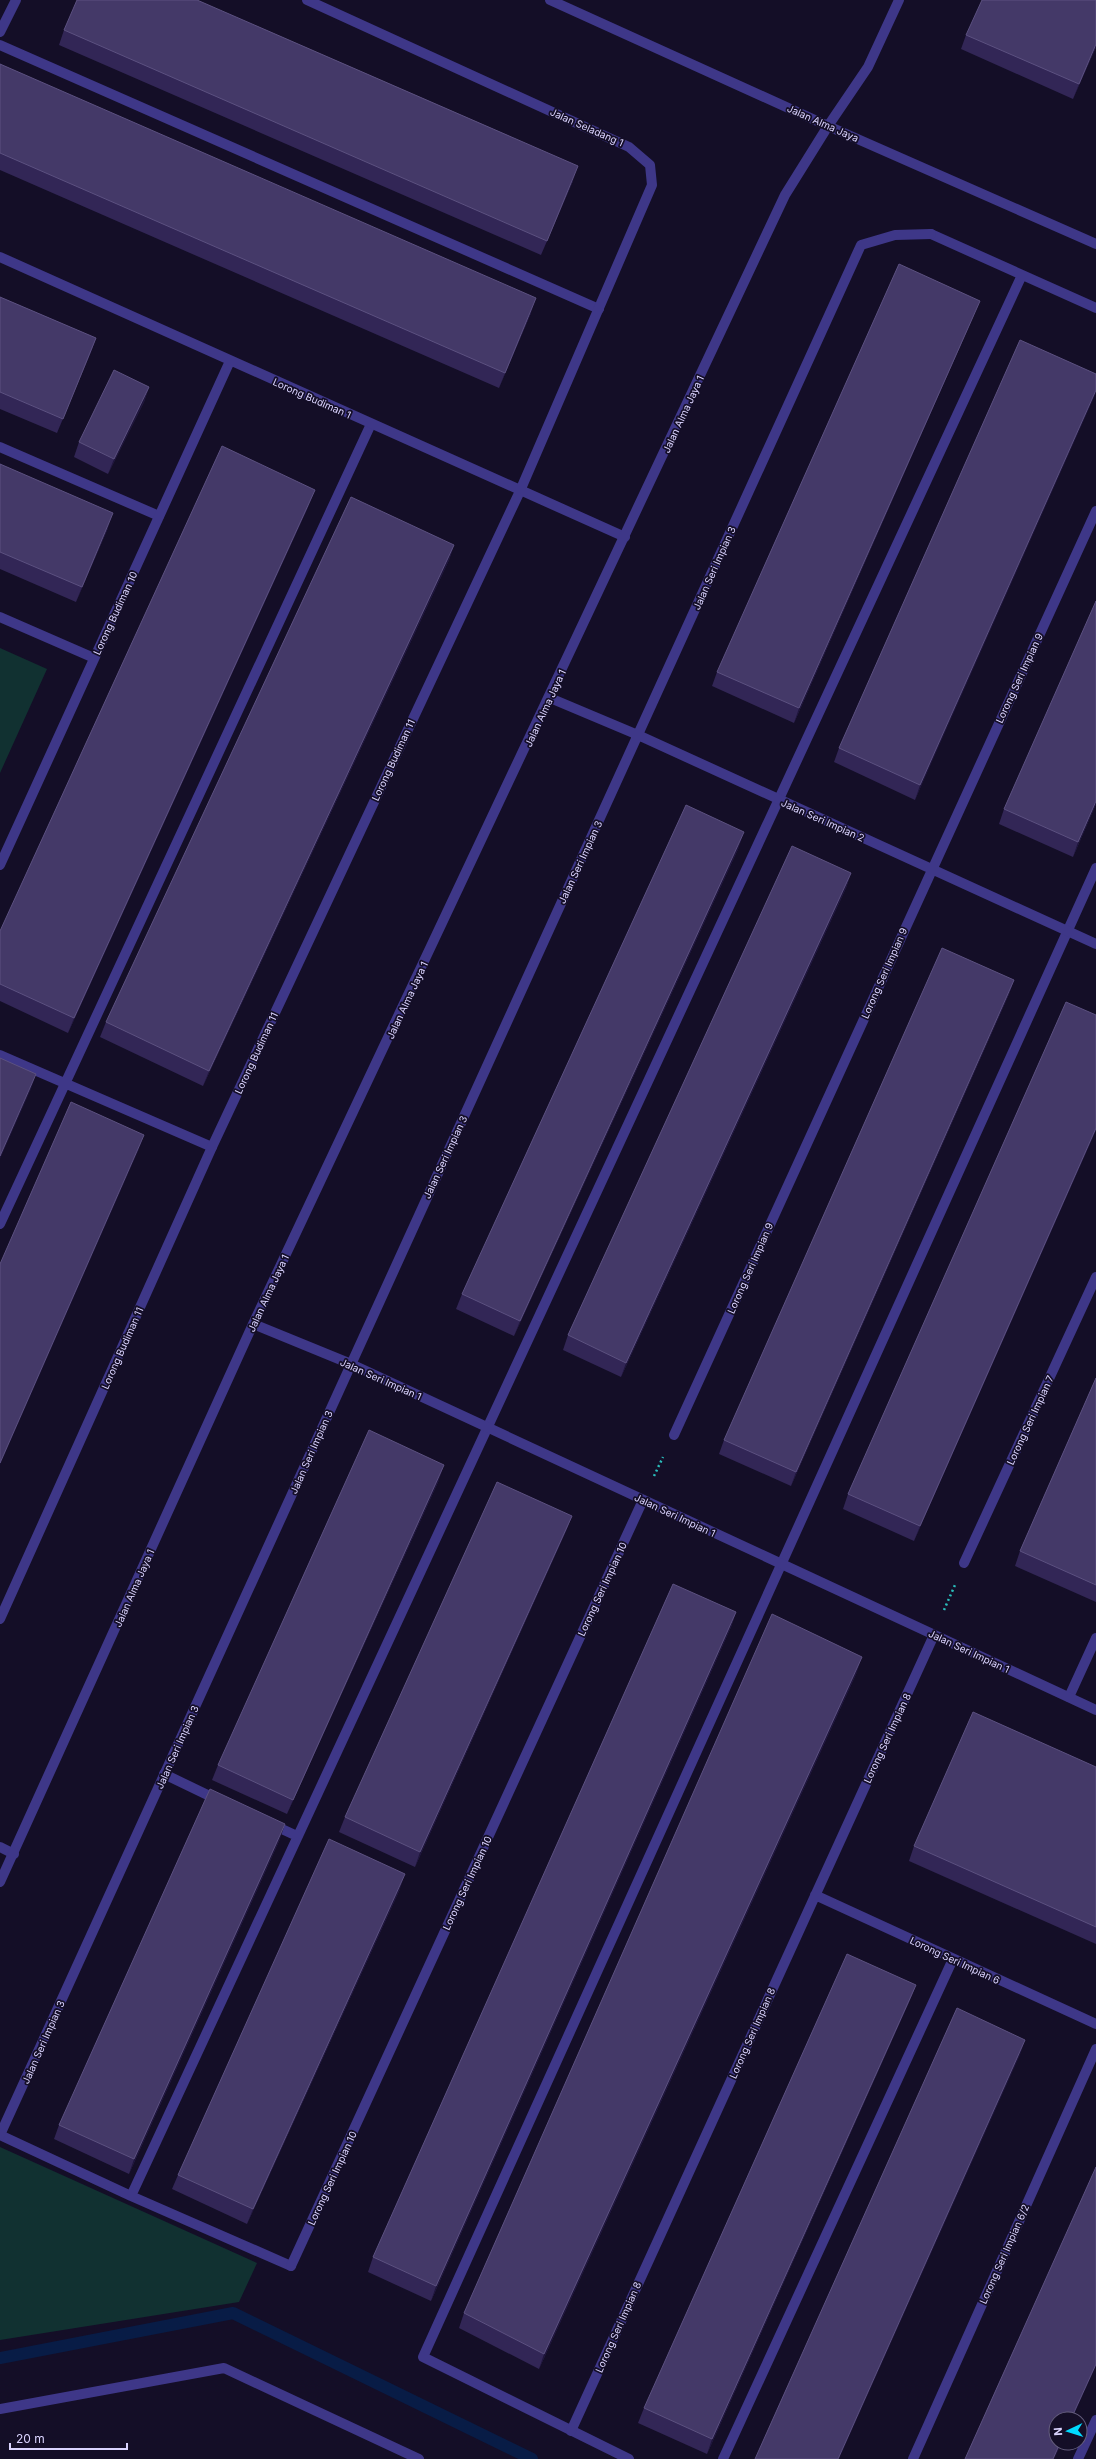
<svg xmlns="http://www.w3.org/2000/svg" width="1096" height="2459" font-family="Inter,sans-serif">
<rect width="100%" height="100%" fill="#140e27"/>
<path fill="#113131" d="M0,648L47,669L0,773Z
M0,2147L257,2263L239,2302L0,2340Z"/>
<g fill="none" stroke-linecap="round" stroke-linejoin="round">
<path stroke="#081c46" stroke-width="12" d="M0,2358L233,2313L532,2459"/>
<path stroke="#2abdbb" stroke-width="2.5" stroke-dasharray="2 3" stroke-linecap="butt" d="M654,1476L663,1457
M944,1610L955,1585"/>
<path stroke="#3e3788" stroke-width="10" d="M0,32L16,0
M0,45L599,309
M931,234L1096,308
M0,447L159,516
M0,1055L212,1147
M0,1224L371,424
M1069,1697L1096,1638
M164,1774L220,1801
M271,1824L297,1836
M0,2135L131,2196L291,2266
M131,2196L1022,275
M0,2409L224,2368L419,2459
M629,2459L423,2357L1096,868
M723,2459L953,1959
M1078,2459L1096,2420"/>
<path stroke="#3e3788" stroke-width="10" d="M828,126L1096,244
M0,257L625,537
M0,617L94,658
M550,698L638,735L1096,944
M0,865L230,361
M674,1435L1096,511
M964,1563L1096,1277
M0,1619L212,1147L520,491L652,185L650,165L629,147L307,0
M0,1847L14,1854
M815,1895L1096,2024
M0,2135L861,245L895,235L931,234
M291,2266L643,1500
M571,2431L934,1635
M913,2459L1096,2049"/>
<path stroke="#3e3788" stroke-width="10" d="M550,0L828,126
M253,1324L351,1364L1096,1710
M0,1882L253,1324L785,195L828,126L868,67L899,0"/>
</g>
<path fill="#322656" d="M64,30L573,181L541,255L59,45Z
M966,35L1096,47L1073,99L961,49Z
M0,64L531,313L499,388L0,170Z
M0,297L96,338L91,352L57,433L0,409Z
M974,315L794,723L712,686L717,672Z
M1096,374L915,800L834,762L839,748Z
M149,387L144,402L108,474L74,457L79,442Z
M0,464L108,528L76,602L0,569Z
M309,505L68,1033L0,1001V931Z
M454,545L449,560L203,1086L100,1037L106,1022Z
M1096,804L1073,857L999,824L1004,809Z
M739,847L514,1336L456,1309L462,1294Z
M851,873L846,888L621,1377L563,1350L568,1335Z
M1014,980L1009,994L791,1486L719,1454L724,1440Z
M1096,1015V1130L914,1541L843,1509L848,1494Z
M1096,1378V1602L1015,1566L1020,1551Z
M439,1480L287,1814L212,1780L218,1765Z
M572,1516L566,1531L415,1867L339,1832L345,1817Z
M736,1612L731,1627L431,2301L368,2272L373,2257Z
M857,1672L539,2369L459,2328L464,2313Z
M1096,1767V1944L909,1861L914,1846Z
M280,1839L129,2174L54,2139L59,2125Z
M400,1889L247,2224L172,2189L178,2175Z
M916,1985L910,2000L707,2454L638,2423L644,2408Z"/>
<path fill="#1e153b" d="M1096,44V47L1073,99L1079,84Z
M578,166L573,181L541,255L547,241Z
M536,298L531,313L499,388L505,373Z
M980,301L974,315L794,723L799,708Z
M96,338L91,352L57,433L63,419Z
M149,387L144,402L108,474L114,459Z
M1096,390V393L915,800L920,785Z
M315,490L309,505L68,1033L74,1018Z
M113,513L108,528L76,602L82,587Z
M454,545L449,560L203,1086L209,1071Z
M1096,801V804L1073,857L1078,842Z
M744,832L739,847L514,1336L520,1321Z
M851,873L846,888L621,1377L626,1363Z
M1014,980L1009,994L791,1486L796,1472Z
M36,1074L31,1089L0,1159V1156Z
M1096,1128V1130L914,1541L920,1526Z
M144,1135L139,1149L0,1465V1463Z
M444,1465L439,1480L287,1814L293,1800Z
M572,1516L566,1531L415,1867L420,1852Z
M736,1612L731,1627L431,2301L436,2286Z
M862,1657L857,1672L539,2369L544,2354Z
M285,1824L280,1839L129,2174L134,2159Z
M405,1874L400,1889L247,2224L253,2209Z
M916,1985L910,2000L707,2454L712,2439Z
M1025,2040L1020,2055L839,2459H838Z
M1096,2364V2366L1072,2419H1071Z
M1060,2443H1062L1054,2459H1053Z"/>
<path fill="#443968" stroke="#5c5180" d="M77,0H197L578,166L547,241L64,30Z
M982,0H1096V44L1079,84L966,35Z
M0,64L536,298L505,373L0,153Z
M899,264L980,301L799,708L717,672Z
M0,297L96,338L63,419L0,392Z
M1020,340L1096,374V390L920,785L839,748Z
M114,370L149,387L114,459L79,442Z
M222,446L315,490L74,1018L0,984V931Z
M0,464L113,513L82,587L0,552Z
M351,497L454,545L209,1071L106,1022Z
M1096,601V801L1078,842L1004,809Z
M686,805L744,832L520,1321L462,1294Z
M792,846L851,873L626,1363L568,1335Z
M942,948L1014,980L796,1472L724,1440Z
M1066,1002L1096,1015V1128L920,1526L848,1494Z
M0,1058L36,1074L0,1156Z
M71,1102L144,1135L0,1463V1264Z
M1096,1378V1585L1020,1551Z
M369,1430L444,1465L293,1800L218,1765Z
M497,1482L572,1516L420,1852L345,1817Z
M673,1584L736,1612L436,2286L373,2257Z
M772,1614L862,1657L544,2354L464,2313Z
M973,1712L1096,1767V1927L914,1846Z
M210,1789L285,1824L134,2159L59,2125Z
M329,1839L405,1874L253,2209L178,2175Z
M847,1954L916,1985L712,2439L644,2408Z
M957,2008L1025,2040L838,2459H755Z
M1096,2167V2364L1071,2419H1056V2443H1060L1053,2459H965Z"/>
<g text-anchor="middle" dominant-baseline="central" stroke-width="3.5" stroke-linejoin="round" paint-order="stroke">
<g font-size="10" fill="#dbd4ff" stroke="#140e27">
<text transform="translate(823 123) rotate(24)">Jalan Alma Jaya</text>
<text transform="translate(587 127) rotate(24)">Jalan Seladang 1</text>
<text transform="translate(312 398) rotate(24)">Lorong Budiman 1</text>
<text transform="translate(683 414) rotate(-65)">Jalan Alma Jaya 1</text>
<text transform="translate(714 568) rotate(-66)">Jalan Seri Impian 3</text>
<text transform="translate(115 613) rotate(-65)">Lorong Budiman 10</text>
<text transform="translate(1019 678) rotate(-65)">Lorong Seri Impian 9</text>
<text transform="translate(545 708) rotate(-65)">Jalan Alma Jaya 1</text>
<text transform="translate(393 760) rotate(-65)">Lorong Budiman 11</text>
<text transform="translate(823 820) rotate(24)">Jalan Seri Impian 2</text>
<text transform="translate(580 862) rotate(-65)">Jalan Seri Impian 3</text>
<text transform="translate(884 973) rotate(-66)">Lorong Seri Impian 9</text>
<text transform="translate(407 1000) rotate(-65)">Jalan Alma Jaya 1</text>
<text transform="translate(256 1053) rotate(-65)">Lorong Budiman 11</text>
<text transform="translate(445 1157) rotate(-65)">Jalan Seri Impian 3</text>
<text transform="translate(750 1268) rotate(-66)">Lorong Seri Impian 9</text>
<text transform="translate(268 1293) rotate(-65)">Jalan Alma Jaya 1</text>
<text transform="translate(122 1348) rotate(-66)">Lorong Budiman 11</text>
<text transform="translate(381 1379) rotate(24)">Jalan Seri Impian 1</text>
<text transform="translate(1030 1420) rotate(-65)">Lorong Seri Impian 7</text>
<text transform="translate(311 1452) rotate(-66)">Jalan Seri Impian 3</text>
<text transform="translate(675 1515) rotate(25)">Jalan Seri Impian 1</text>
<text transform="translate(134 1588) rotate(-66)">Jalan Alma Jaya 1</text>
<text transform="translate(602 1589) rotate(-65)">Lorong Seri Impian 10</text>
<text transform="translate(969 1651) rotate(25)">Jalan Seri Impian 1</text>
<text transform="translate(887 1738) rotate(-65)">Lorong Seri Impian 8</text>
<text transform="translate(177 1747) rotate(-66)">Jalan Seri Impian 3</text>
<text transform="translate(467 1883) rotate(-65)">Lorong Seri Impian 10</text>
<text transform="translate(955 1960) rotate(25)">Lorong Seri Impian 6</text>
<text transform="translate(752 2033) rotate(-66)">Lorong Seri Impian 8</text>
<text transform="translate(43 2042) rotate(-66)">Jalan Seri Impian 3</text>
<text transform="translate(332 2178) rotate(-65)">Lorong Seri Impian 10</text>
<text transform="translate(1004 2254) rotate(-66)">Lorong Seri Impian 6/2</text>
<text transform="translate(618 2327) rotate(-66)">Lorong Seri Impian 8</text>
</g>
</g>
<g transform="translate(1068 2431) rotate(266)"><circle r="19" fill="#140e27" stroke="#645d7d"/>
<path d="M0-3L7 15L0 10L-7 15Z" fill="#00daff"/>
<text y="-6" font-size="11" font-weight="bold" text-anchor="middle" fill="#dbd4ff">N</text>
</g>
<path d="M10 2443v6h117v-6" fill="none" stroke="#dbd4ff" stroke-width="2"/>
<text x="16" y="2443" font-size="12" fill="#dbd4ff" stroke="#140e27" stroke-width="3" paint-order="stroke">20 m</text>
</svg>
